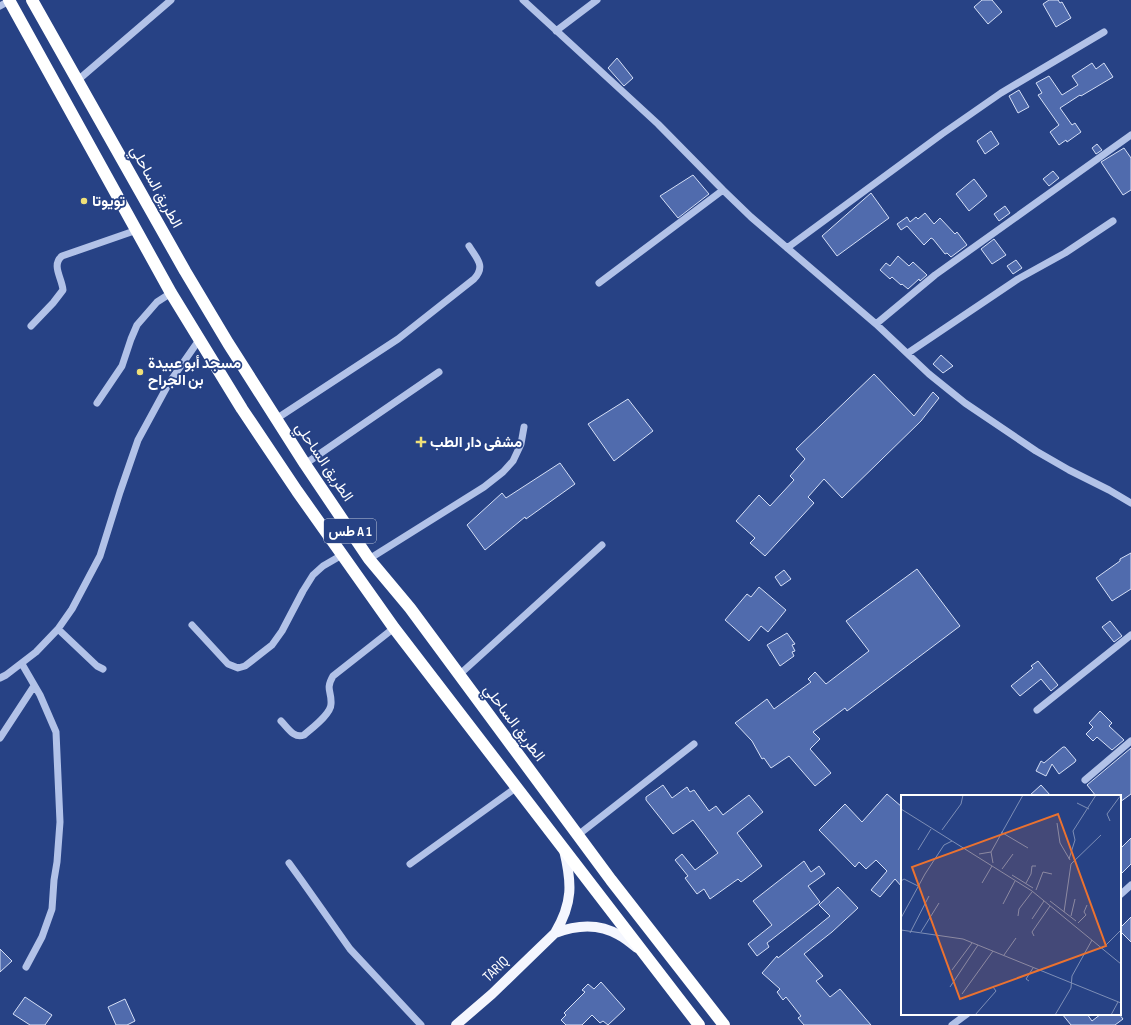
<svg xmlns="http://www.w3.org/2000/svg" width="1131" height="1025" font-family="'Sofia Sans Condensed',Vazirmatn,sans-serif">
<rect width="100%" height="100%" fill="#274285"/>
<path fill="#506bad" stroke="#d5dff6" d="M982,0H992L1002,12L988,24L974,7Z
M1049,0H1058L1060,3L1062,2L1071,18L1056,27L1043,4Z
M617,58L633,78L624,86L608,68Z
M1092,63L1096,69L1104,63L1113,77L1081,96L1080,95L1060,108L1072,125L1075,123L1081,132L1067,142L1066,140L1059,145L1050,132L1059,125L1038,95L1042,93L1036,83L1049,76L1062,95L1078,85L1072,76Z
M1019,90L1029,107L1018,113L1009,96Z
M991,131L999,144L985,154L977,141Z
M1097,144L1102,150L1096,154L1092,148Z
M1124,148L1131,158V190L1123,195L1101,162Z
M1053,171L1059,178L1049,186L1043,179Z
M693,175L709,194L678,218L660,196Z
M974,179L987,196L969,211L956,194Z
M871,193L889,218L837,256L822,236Z
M1005,206L1010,213L999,221L994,214Z
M925,213L934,224L940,218L955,234L957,232L967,245L951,257L947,253L945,254L933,239L931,238L924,245L907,226L901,230L897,224L907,217L910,222L916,217L918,219Z
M994,239L1006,255L992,264L981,249Z
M898,256L909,266L913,262L927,275L920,281L919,279L908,289L902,284L901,285L892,277L890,279L880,270L886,263L890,266Z
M1016,260L1022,268L1013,274L1007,266Z
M941,355L953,366L943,373L933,364Z
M874,374L914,416L933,392L939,398L921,421L842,498L824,479L808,497L814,503L765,556L750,543L755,538L736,521L759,495L770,506L794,480L790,476L805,459L796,449Z
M628,399L653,431L614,461L588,424Z
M560,463L575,484L526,519L525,517L485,550L467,525L502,493L506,498Z
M1131,553V589L1112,601L1096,578L1120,561V559Z
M917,569L960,626L847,711L845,708L813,732L820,739L810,749L831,773L815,786L789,756L771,768L764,758L762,759L752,741L735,723L767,699L774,709L811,682L808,679L815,672L826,684L869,651L846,621Z
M784,570L791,579L781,586L775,577Z
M759,587L786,610L768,632L761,626L749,641L725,620L747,594L751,597Z
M1110,621L1122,636L1114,642L1102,627Z
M787,633L795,644L792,645L795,651L792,652L794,656L780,666L767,645Z
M1038,661L1058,685L1051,691L1041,679L1020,696L1011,686L1033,668L1031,666Z
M1100,711L1112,723L1109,726L1124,740L1112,750L1097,737L1093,741L1086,734L1093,727L1089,723Z
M1063,747H1065L1076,760L1075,762L1059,774L1052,764L1046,776L1036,771L1041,761L1044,763Z
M1131,748V794L1120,802V796H1096L1087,785Z
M663,785L672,798L687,787L690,792L694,790L709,811L716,806L723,815L749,795L763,812L737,833L762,866L741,882L738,879L710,899L704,889L697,894L685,878L688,876L675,860L682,854L695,870L718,853L693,820L673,834L646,800V797Z
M1041,785L1051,796H1029Z
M887,794L902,807V887L895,879L880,897L871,890L887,871L876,860L866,869L859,862L855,867L819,830L845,804L862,822Z
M1131,838V864L1120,875V849Z
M804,861L811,872L819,866L825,874L808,886L820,902L767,943L769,947L757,956L748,944L772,925L753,901Z
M838,887L858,908L832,932L804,954L823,976L816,981L830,997L840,989L871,1025H804L798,1018L801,1016L786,997L783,1000L777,992L780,989L762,973L777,956L778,958L830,916L819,905Z
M1131,917V942L1120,931V928Z
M0,949L12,961L0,972Z
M601,982L625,1009L608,1025L603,1021L600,1023L592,1015L582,1025H566L561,1020L566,1015L564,1013L585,992L582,990L588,984L594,989Z
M25,997L52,1015L45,1025H30L13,1014Z
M125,999L135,1021L127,1025H116L108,1007Z
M1062,1014H1087L1092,1021L1101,1014H1119L1123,1019L1115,1025H1071Z"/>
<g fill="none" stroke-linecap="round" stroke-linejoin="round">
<path stroke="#b2c2e8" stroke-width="7" d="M523,0L658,124L723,190L751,217L876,324L929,374L965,403L1036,451L1069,470L1109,490L1131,503
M0,6L9,1
M556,31L597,0
M78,80L171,0
M787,248L942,134L1001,93L1104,32
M599,283L723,190
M876,324L935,275L1131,135
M31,326L53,303L63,290C62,278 51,265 62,256L137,230
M908,353L1018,279L1065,253L1113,221
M97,403L122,366L131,339L137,325L157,302L171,293
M276,419L398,339L474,279C486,266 477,259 469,246
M305,464L439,372
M369,559L484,487L503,472L513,461L521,444L524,427
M192,625L228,664L238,668L245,666L272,645L282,631L303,591L313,575L323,566L342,555
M58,629L97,666L103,669
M22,664L40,695L56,732L60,822L57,862L54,880L52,909L42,937L26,967
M459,675L602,545
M0,678L6,675L36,652L58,629L72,609L100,556L120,492L138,440L169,383L199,340
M1037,710L1131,635
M281,721C288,728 294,739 304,735C312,728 331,714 331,704C332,691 325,690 333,676L394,628
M0,738L34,686
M1085,780L1131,741
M578,835L694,744
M289,863L302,881L350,949L421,1025
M410,864L517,787
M1120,895L1131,885
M952,1025L967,1014"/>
<path stroke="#f4f6fe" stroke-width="10" d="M555,933C576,925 599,923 619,935C625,938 631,943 637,948
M456,1025L492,994L555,933C573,903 572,883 564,850"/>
<path stroke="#fff" stroke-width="12" d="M9,0L171,293L242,409L297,491L394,628L699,1025
M32,0L185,271L228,343L305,464L369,559L410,608L611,880L724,1025"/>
</g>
<g fill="#f0e078" stroke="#274285" stroke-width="1.5">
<circle cx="84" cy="201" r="4"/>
<circle cx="140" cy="372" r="4"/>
<path d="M419 436h4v4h4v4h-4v4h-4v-4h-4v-4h4z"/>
</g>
<g text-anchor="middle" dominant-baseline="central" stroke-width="3.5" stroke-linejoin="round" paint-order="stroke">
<rect fill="#274285" stroke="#bec6da" stroke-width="1" x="324" y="519" width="52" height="24" rx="3"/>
<g font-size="14" font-weight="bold" fill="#fff">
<text x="350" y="531">طس A 1</text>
</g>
<g font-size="15" fill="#fff" stroke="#274285">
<text transform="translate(156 187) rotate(61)">الطريق الساحلي</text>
<text transform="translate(324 462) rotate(56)">الطريق الساحلي</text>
<text transform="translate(514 723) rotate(53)">الطريق الساحلي</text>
<text transform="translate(496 969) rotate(-44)">TARIQ</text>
</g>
<g font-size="15" font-weight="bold" fill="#fff" stroke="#274285" text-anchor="start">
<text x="92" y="201">تويوتا</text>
<text x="148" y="363">مسجد أبو عبيدة<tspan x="148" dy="17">بن الجراح</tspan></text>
<text x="430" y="442">مشفى دار الطب</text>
</g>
</g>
<g transform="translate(901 795)">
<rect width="220" height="220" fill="#274285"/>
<path fill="none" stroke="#7d8eb6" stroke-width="1" d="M176,8L188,14M0,14L131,96L220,169M209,26L206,19L220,0M156,28L159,48L169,65M41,35L60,9L62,0M100,37L127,53M17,55L30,34M78,59L90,57M168,64L174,45L172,36L195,0M92,68L90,57L122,0M101,74L112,59M111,80L132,93M0,86L3,84L17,91M81,88L91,71M125,88L130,79L131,71H135M135,95L142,77L151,79M149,106L175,126M102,109L114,86M163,117L170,69L200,40M117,121L118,114L131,97M170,121L174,104M0,123L24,79L43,50L51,46M131,124L143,106M177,128L185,120L183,117L186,110M0,135L62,144L220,208M20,137L38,108M9,138L28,101M133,141L131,137L149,111M204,151L220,135M103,160L115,143M51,175L71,148M128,186L125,184L132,173M49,192L77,150M61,199L92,156M74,220L95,196L92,192M154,220L170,193L171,181L191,145M210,220L217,207"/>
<path fill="#eb7230" fill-opacity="0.15" stroke="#eb7230" stroke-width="2" d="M157,19L205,151L59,204L11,72Z"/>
<rect width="220" height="220" fill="none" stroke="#fff" stroke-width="2"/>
</g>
</svg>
